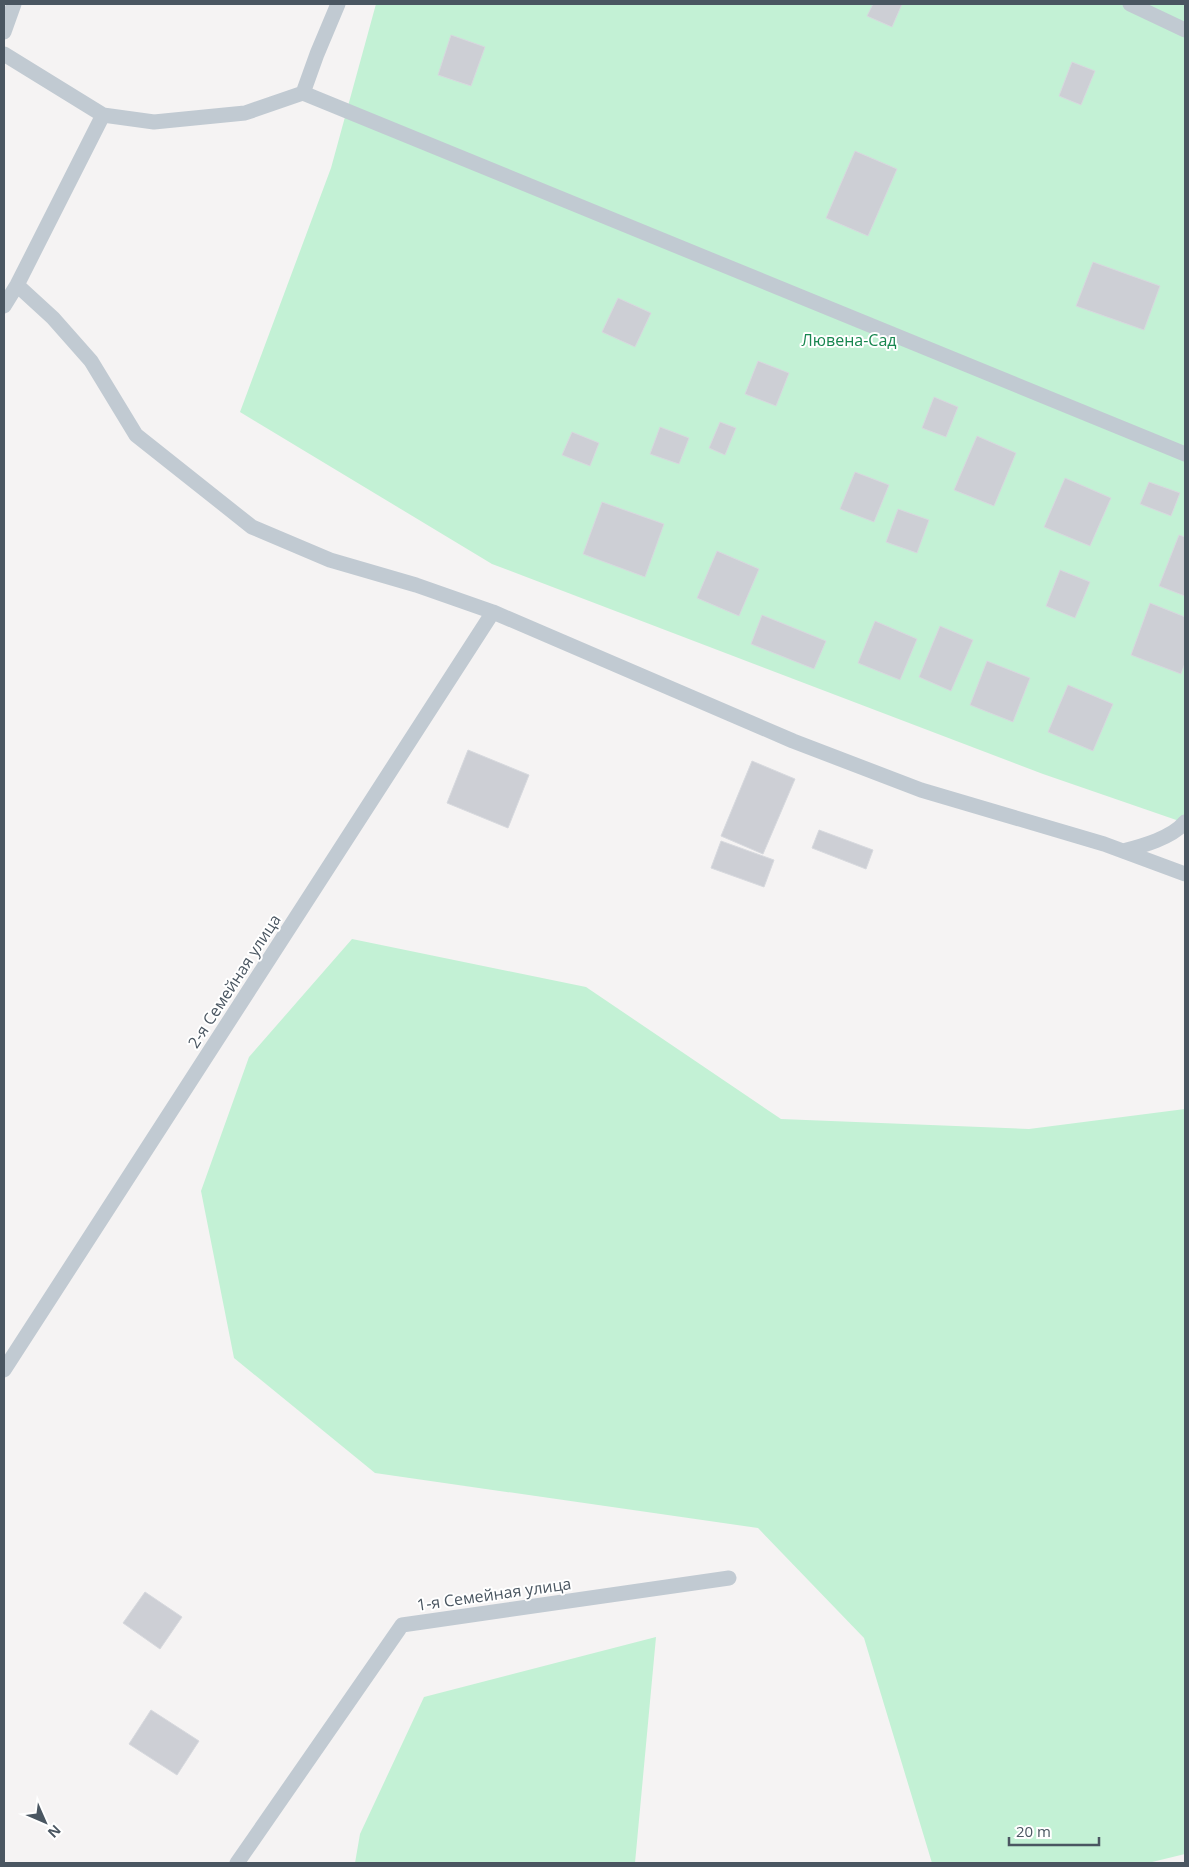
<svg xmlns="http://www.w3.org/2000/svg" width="1189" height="1867" font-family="'Open Sans',sans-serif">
<rect width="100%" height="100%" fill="#f5f3f3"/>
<path fill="#c3f1d5" d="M376,4H1185V823L1043,774L492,564L240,412L331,168Z
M352,939L586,987L781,1119L1029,1129L1185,1109V1854L1148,1863H932L864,1638L758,1528L375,1473L234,1358L201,1191L249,1057Z
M656,1637L635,1863H355L360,1834L424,1697Z"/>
<path fill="#cdcfd5" stroke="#d7d9de" d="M873,4H902L892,27L867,16Z
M451,35L485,47L471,86L438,75Z
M1072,62L1095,71L1081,105L1059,96Z
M855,151L897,169L868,236L826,218Z
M1093,262L1160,286L1144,330L1076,306Z
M618,298L651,313L635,347L602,332Z
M758,361L789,373L776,406L745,394Z
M934,397L958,407L946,437L922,428Z
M720,422L736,428L725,455L709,448Z
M660,427L689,438L679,464L650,454Z
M572,432L599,443L590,466L562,455Z
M977,436L1016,453L994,506L954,490Z
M855,472L889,485L874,522L840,509Z
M1065,478L1111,498L1090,546L1044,527Z
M1149,482L1180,493L1171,516L1140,504Z
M602,502L664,524L645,577L583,554Z
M898,509L929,520L917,553L886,542Z
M1179,535L1185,537V596L1159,586Z
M717,551L759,569L739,616L697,598Z
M1060,570L1090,582L1075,618L1046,606Z
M1150,603L1185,617V663L1181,674L1131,655Z
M762,615L826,641L814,669L751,644Z
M875,621L917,639L900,680L858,663Z
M940,626L973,640L951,691L919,677Z
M987,661L1030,678L1013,722L970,705Z
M1068,685L1113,704L1093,751L1048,732Z
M468,750L529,775L508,828L447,803Z
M752,761L795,779L763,854L721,836Z
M819,830L873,850L866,869L812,848Z
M721,841L774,860L764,887L711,868Z
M145,1592L182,1617L160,1649L123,1623Z
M151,1710L199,1741L177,1775L129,1744Z"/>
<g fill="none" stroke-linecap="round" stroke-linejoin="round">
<path stroke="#c1cad2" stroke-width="15" d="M1130,4L1185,30
M4,32L14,4
M4,54L103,115L154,122L245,113L303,93L1185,454
M303,93L317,54L338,4
M17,285L53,318L91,361L136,435L252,527L330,560L416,585L493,612L793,741L921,790L1104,844L1185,874
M4,306L17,285L103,115
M1123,851C1142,846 1172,838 1185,822
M4,1370L493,612
M237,1863L402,1625L729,1578"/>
</g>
<g text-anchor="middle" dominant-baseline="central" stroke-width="4" stroke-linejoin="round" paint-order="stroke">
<g font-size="16" fill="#17864f" stroke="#fff">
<text x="849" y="340">Лювена-Сад</text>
</g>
<g font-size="16" fill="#4a5661" stroke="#fff">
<text transform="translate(234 981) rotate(-57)">2-я Семейная улица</text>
<text transform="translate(494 1594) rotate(-8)">1-я Семейная улица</text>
</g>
</g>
<rect width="1189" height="1867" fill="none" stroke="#4a5661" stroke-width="10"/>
<g transform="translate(45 1822) rotate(135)" stroke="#ffffff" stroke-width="4" paint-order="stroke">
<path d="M0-4L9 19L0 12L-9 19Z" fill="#4a5661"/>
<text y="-8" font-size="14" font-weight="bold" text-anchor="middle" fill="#4a5661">N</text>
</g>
<path d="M1009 1837v8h90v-8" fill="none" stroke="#4a5661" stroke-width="2.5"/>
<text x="1016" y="1837" font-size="15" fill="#4a5661" stroke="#ffffff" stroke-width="4" paint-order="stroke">20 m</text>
</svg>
